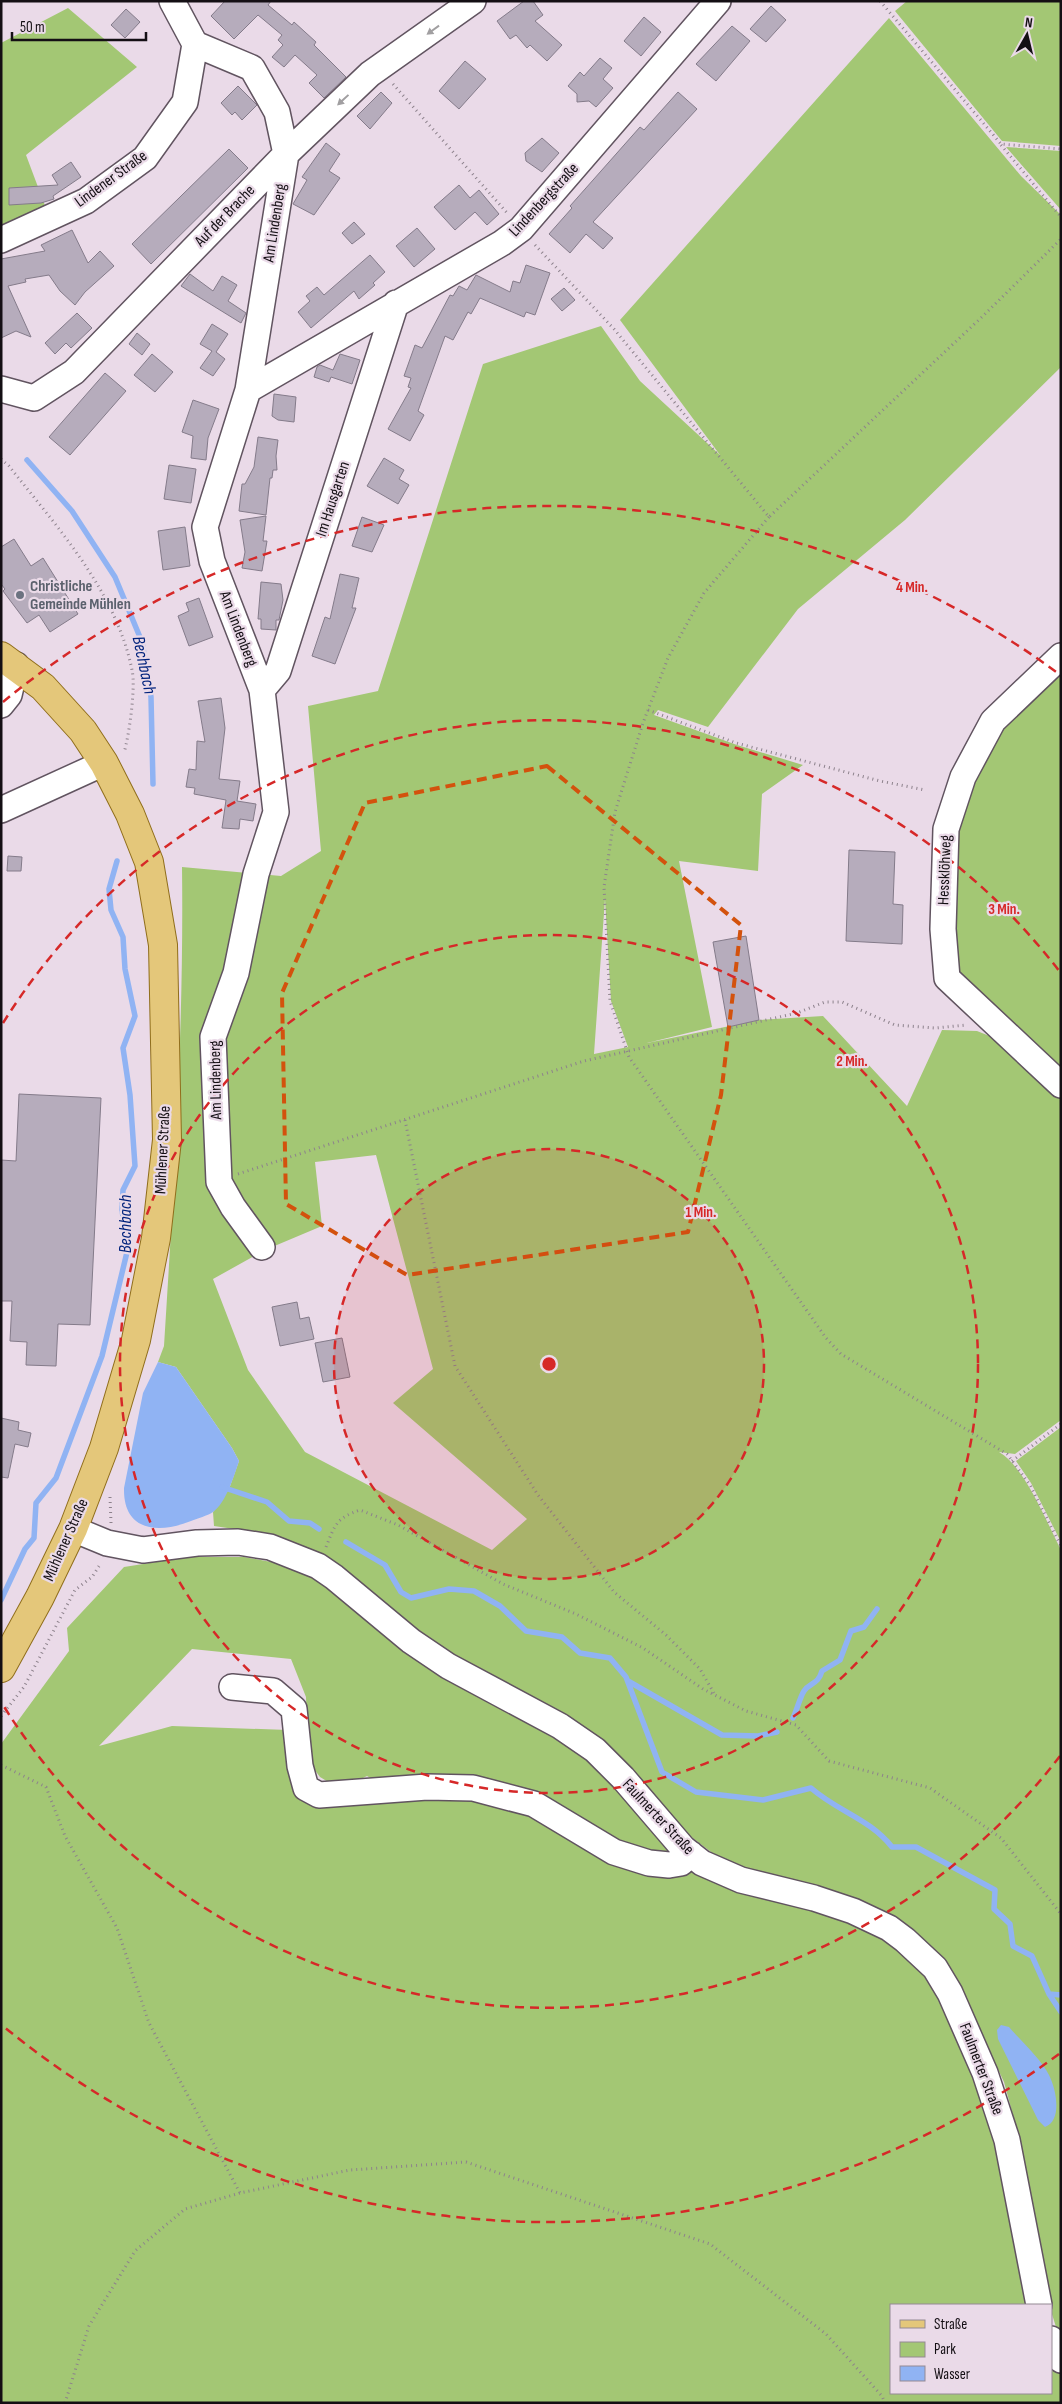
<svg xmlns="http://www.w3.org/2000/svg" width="1062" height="2404" font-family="'Sofia Sans Condensed',sans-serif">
<rect width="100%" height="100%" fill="#eadae8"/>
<path fill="#a3c774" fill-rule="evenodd" d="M907,1H1061V146L1002,141L895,11Z
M68,8L137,67L26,155L47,211L1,231V43Z
M889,18L1021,176L1061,215V367L905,520L798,609L708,727L658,710L654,715L737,745L803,765L762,794L758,871L679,861L712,1027L647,1043L759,1020L823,1016L907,1106L942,1030L977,1031L997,1039L1061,1092V1420L1015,1454L999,1452C1025,1467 1047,1523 1061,1550V2343L1051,2311L1017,2130L1004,2082L970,2010L887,1914L855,1898L747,1868L715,1855L473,1671L421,1635L344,1572L305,1547L268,1534L214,1526L213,1512L229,1489L239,1461L232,1448L176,1367L158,1362L164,1346C174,1186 184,1027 182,867L281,876L321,851L308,706L378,691L483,364L601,326L640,381L720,455L620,320ZM605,899L611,1001L628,1047L594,1054ZM376,1155L433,1369L393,1403L527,1519L492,1550L305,1452L248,1370L213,1279L265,1250L322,1226L315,1162Z
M1006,147L1061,151V210Z
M1061,663V1081L955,969L956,818L1001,723Z
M1061,1427V1542L1031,1483L1016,1461Z
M188,1557H244L282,1564L320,1578L583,1753L670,1843L865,1921L922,1960L992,2111L1036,2305H891V2393H1051V2349L1061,2373V2403H1V1744L69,1651L67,1628L124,1567ZM192,1649L291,1659L306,1697L308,1761L320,1777L340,1789L367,1776L406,1798L301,1801L288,1730L172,1726L99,1746Z"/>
<path fill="#90b3f3" d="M158,1362L176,1367L232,1448L239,1461C234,1476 226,1503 213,1512C207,1516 198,1518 191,1521C159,1534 123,1532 124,1488L143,1393Z
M1001,2025L1009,2027C1021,2041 1041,2059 1049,2075C1057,2091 1062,2121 1045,2127L1038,2120L998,2039L997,2030Z"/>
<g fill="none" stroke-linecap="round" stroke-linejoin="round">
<path stroke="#90b3f3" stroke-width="5.5" d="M27,460L72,511L115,577L142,642L151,697L153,784
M222,1487L267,1502L289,1521L310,1523L319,1529
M346,1542L385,1565L401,1592L411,1598L449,1589L474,1591L500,1606L526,1631L562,1637L580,1653L610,1658L626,1677L662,1772L696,1792L763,1800L811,1788C837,1811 870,1819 892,1847H916L995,1890L994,1909L1010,1924L1013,1946L1032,1956L1049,1994L1061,2012
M1,1600L25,1549L34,1538L36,1503L56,1478L102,1356L128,1248L122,1210L123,1190L135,1166L130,1095L123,1048L135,1016L125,969L123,937L111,910L109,889L117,861
M628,1681L722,1735L758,1736L777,1732
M793,1718C797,1710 800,1697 804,1691C810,1682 818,1685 822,1671L840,1660L851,1631L864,1627L877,1609
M1049,1994L1061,1995"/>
</g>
<path fill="#b6acbc" stroke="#847b8a" d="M225,1H271L268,5L292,25L294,22L316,42L314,45L346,77L324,98L309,83L317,75L295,55L284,67L272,57L283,45L278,40L282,35L258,15L234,39L211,16Z
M524,1H533L543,15L535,21L562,45L547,61L530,45L527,48L516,35L510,39L497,21Z
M771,6L786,20L766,42L750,29Z
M126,9L140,22L125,38L111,25Z
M644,17L661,32L641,56L624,41Z
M732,26L750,41L716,81L696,64Z
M600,58L612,68L603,79L613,88L596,107L589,101L577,102V94L568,86L580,72L584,76Z
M465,61L486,79L459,109L439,91Z
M238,86L257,105L242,120L235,112L232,115L221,103Z
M381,92L392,103L370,129L357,116Z
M678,92L697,109L593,222L613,238L603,249L586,234L570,253L549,234L572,208L570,206L640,127L644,130Z
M542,138L559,153L542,172L526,161L525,153Z
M326,143L340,154L329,171L340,178L314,215L293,204L307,180L302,177Z
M229,149L248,168L151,264L132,244Z
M71,162L81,177L53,196L54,199L41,203L9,205V188L58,185L52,175Z
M459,185L470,198L479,190L499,214L487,225L475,212L455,230L434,207Z
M354,222L365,234L352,244L342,233Z
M417,228L435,249L414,267L396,246Z
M72,230L88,263L100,251L114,266L85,292L75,305L60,291L49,275L25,279L26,282L8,286L31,337L16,331L1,338V259L45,251L41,245Z
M370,255L385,272L373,283L375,285L359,299L354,291L311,328L298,312L310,301L306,296L317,287L324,295Z
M526,265L550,273L535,315L526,312L524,317L480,298L471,314L468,312L453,340L445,336L418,411L424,415L410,441L388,429L411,388L408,387L411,378L404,376L415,345L422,348L450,295L453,296L459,286L467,290L476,275L510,292L513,281L520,283Z
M190,274L213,291L222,276L237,285L228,301L246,313L241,323L181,286Z
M564,288L575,300L562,311L551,299Z
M77,313L92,328L71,348L66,343L55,354L45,343Z
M212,324L228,334L216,352L225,359L213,376L200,368L212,351L200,344Z
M137,333L150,344L142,355L129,344Z
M152,354L173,372L155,392L134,375Z
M340,354L360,360L352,384L331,377L329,382L314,377L317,367L320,365L333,370Z
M105,373L126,391L70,455L49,437Z
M274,394L296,397L294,422L278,420L272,416Z
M193,400L219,409L208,438L206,460L191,458L193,436L182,432Z
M258,437L278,440L276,456L277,470H273L272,478H270L266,515L239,511L242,484H245L254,467Z
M384,458L404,470L399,479L409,485L398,504L367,486Z
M169,465L196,469L191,503L164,499Z
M266,516L263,541H267L262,571L242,568L245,552L240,520Z
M362,517L384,525L372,552L352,546Z
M185,527L190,566L163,570L158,531Z
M14,539L31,566L43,558L78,614L50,632L39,615L27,623L3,591L5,589L1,584V547Z
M340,574L359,578L352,608H356L335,664L312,656L325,617L330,619Z
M261,582L281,584L283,600L279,620H276V630L261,629V619H258Z
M199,598L213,637L189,646L178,616L189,611L186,603Z
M221,698L225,728L219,779L240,781L237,801L256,804L253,821L240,819L239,829L222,828L226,800L194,794L195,788L186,787L189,769L196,770L197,741L205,742L198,701Z
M849,850L895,852L893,904L903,905L902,944L846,941Z
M8,856L22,857L21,871H7Z
M746,936L759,1020L728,1027L713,942Z
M19,1094L101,1098L90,1325L58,1324L56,1366L26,1365L27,1342L10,1341L12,1301H1V1160L16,1161Z
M297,1302L300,1319L309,1317L314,1339L280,1346L272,1307Z
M342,1338L350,1377L323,1382L315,1343Z
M1,1418L19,1422L18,1430L31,1433L28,1447L15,1444L8,1478L1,1477Z"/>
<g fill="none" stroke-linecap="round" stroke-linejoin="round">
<g stroke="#615460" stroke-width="28">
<path id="minor" d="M195,44L252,68L277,112L286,154L248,390L205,527L212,561L262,690L276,812L256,874L236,973L213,1037L219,1182L233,1207L262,1247
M1,240L86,201L145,158L185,102L195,44L172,1
M1,389L34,398L74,372L286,154L370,74L473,1
M248,390L502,243L521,229L718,1
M1061,656L993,721L963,777L946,829L943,929L947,978L1061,1085
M262,690L278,671L396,303
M1,705L9,695L16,665
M1,810L104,763
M73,1529L107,1543L143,1550L197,1543L238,1542L270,1547L318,1566L334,1577L411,1641L448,1666L560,1726L595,1750L623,1778L683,1848L702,1863L741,1880L814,1898L853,1911L889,1928L905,1940L935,1968L950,1993L985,2073L1007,2140L1039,2305
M232,1687L273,1691L294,1709L300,1766L306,1788L319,1795L427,1787L473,1788L534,1804L614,1852L649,1863L669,1865L681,1863L691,1854
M1051,2339L1061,2360"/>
</g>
<g stroke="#906e1c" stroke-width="30">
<path id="major" d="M1,656L43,687L83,731L104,763L130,814L149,862L163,945L167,1140L156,1238L136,1340L104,1448L73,1529L40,1597L1,1668"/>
</g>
<path stroke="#8d828c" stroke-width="3" stroke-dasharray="1 4" stroke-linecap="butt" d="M880,1L1001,144L1061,149
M393,84L508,214
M1001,145L1061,217
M535,245L614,329L769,517L983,316L1061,239
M1,459L9,466C57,527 116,591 132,670C136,687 129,736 124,753
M769,517L704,593L668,658L643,723L615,812L604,887L610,1001L629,1057L826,1338L841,1354L1007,1454L1030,1485L1061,1546
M648,710L736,743L880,781L925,790
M405,1120L455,1366L538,1495L614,1592L666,1635L700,1669L715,1695
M238,1174L584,1061L797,1013L825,1002H842L895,1025L935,1028L967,1025
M1012,1461L1061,1424
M110,1497L111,1523
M326,1547C335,1525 336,1518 360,1510L398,1525L503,1584L576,1614L643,1648L703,1689L746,1711L796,1725L829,1761L930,1788L1001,1838L1061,1914
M1,1716L24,1687L75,1590L92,1577L101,1563
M1,1765L46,1787L65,1836L117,1928L149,2023L240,2193L350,2170L466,2162L710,2244L826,2334L882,2396L885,2403
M65,2403L89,2326L135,2251L185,2209L240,2193"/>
<use href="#minor" stroke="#fff" stroke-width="25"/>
<use href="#major" stroke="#e4c77a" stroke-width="28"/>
</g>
<defs><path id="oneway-solid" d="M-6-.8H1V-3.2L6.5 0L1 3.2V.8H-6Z" transform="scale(1.25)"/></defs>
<g fill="#a19fa1">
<use href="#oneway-solid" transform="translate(433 30) rotate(144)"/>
<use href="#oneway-solid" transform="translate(343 100) rotate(137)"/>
</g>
<path fill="none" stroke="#d3520d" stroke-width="4" stroke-dasharray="10 6" stroke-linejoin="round" d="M547,766L741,925L721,1095L688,1232L407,1275L286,1204L282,993L365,803Z"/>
<circle cx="549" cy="1364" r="215" fill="#d62828" fill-opacity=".12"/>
<g fill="none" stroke="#d62828" stroke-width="2.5" stroke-dasharray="9 6">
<circle cx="549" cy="1364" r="215"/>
<circle cx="549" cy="1364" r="429"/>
<path d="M1060 1756A644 644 0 0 1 3 1705M3 1023A644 644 0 0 1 1060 972"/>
<path d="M1059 2054A858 858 0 0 1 3 2026M3 702A858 858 0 0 1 1059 674"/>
</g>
<circle fill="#6b7280" stroke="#eadae8" stroke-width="2" cx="20" cy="595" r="5"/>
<g text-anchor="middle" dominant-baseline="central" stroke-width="4.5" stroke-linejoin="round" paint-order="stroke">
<g font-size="16" fill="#140f14" stroke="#eadae8">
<text transform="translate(111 179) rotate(-36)">Lindener Straße</text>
<text transform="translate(544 200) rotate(-47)">Lindenbergstraße</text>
<text transform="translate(225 216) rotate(-46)">Auf der Brache</text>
<text transform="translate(275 223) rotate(-81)">Am Lindenberg</text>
<text transform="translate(333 499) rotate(-72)">Im Hausgarten</text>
<text transform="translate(238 629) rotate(69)">Am Lindenberg</text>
<text transform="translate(945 870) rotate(-88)">Hessklöhweg</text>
<text transform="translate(216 1080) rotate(-91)">Am Lindenberg</text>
<text transform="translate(163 1150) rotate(-87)">Mühlener Straße</text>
<text transform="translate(66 1540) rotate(-66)">Mühlener Straße</text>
<text transform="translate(658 1817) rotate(47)">Faulmerter Straße</text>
<text transform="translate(981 2069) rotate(69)">Faulmerter Straße</text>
</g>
<g font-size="16" font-weight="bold" fill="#5b616d" stroke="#eadae8" text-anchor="start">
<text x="30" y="586">Christliche<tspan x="30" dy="18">Gemeinde Mühlen</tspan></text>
</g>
<g font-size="18" font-style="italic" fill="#00227c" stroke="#eadae8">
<text transform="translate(144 665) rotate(78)">Bechbach</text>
<text transform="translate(125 1224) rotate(-90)">Bechbach</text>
</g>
</g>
<circle cx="549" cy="1364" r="8" fill="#d62828" stroke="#eadae8" stroke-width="2.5"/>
<g font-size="15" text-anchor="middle" font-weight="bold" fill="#d62828" stroke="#eadae8" stroke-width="4.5" stroke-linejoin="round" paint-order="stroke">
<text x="912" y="592">4 Min.</text>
<text x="1004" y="914">3 Min.</text>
<text x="852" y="1066">2 Min.</text>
<text x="701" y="1217">1 Min.</text>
</g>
<rect width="1062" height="2404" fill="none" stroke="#140f14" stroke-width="5"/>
<rect x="890" y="2304" width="162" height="90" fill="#eadae8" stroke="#948993"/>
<rect x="900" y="2320" width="25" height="8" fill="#e4c77a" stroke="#948993"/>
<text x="934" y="2329" font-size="15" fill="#140f14">Straße</text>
<rect x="900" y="2342" width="25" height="15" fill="#a3c774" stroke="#948993"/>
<text x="934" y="2354" font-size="15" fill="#140f14">Park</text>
<rect x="900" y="2366" width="25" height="15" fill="#90b3f3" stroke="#948993"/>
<text x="934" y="2379" font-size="15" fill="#140f14">Wasser</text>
<g transform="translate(1027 35) rotate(8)" stroke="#eadae8" stroke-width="4" paint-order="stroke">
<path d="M0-4L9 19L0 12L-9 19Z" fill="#140f14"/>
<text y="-8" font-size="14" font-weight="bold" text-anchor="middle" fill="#140f14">N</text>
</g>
<path d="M12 32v8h134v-8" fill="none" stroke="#140f14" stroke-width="2.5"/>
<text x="20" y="32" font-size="15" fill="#140f14" stroke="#eadae8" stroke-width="4" paint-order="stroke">50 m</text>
</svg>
